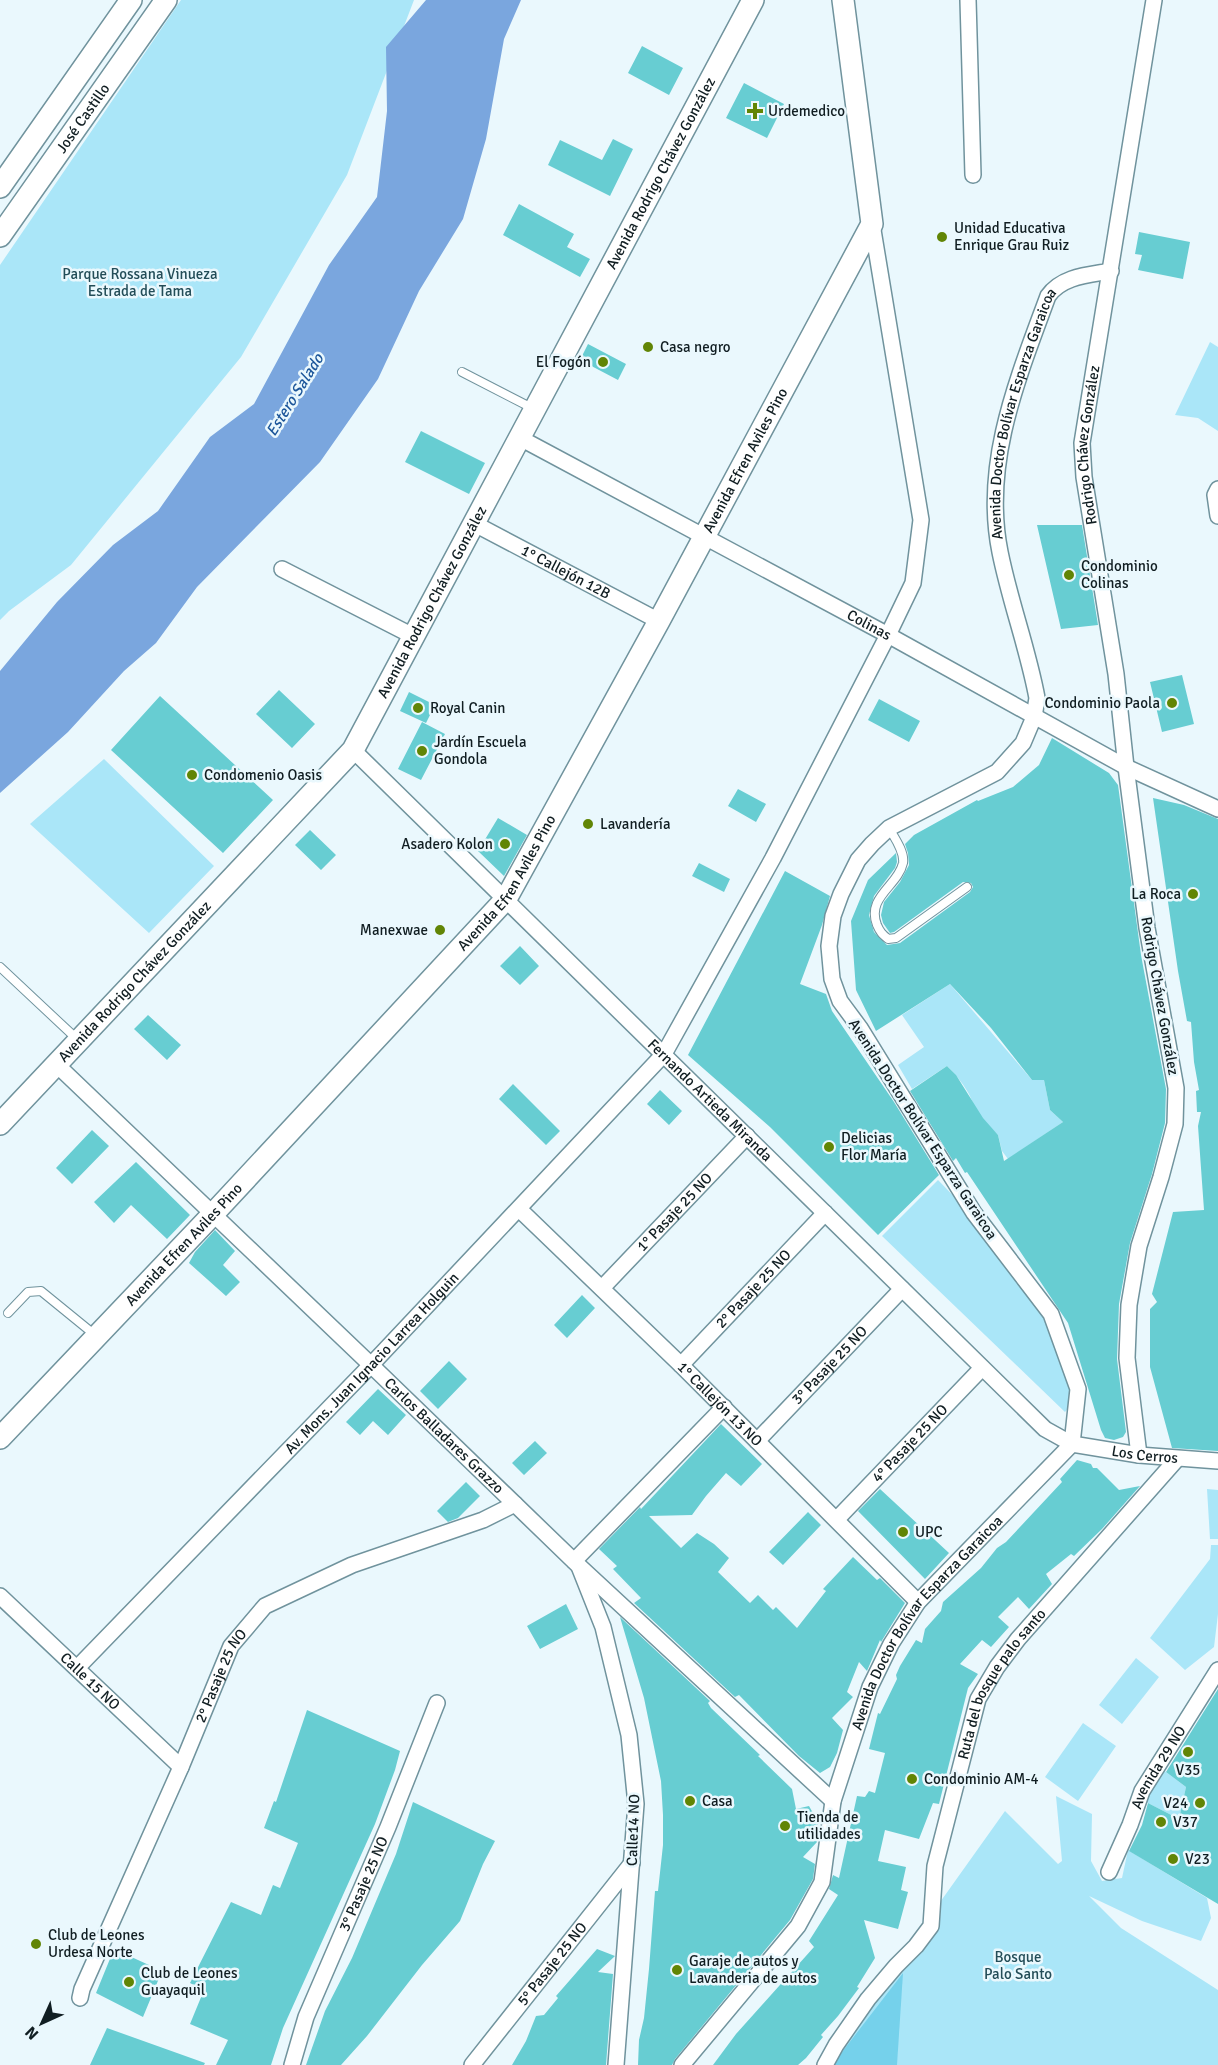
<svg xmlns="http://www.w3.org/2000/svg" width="1218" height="2065" font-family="Signika,sans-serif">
<rect width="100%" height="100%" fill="#eaf8fd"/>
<path fill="#aae6f8" d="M181,0H414L347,175L241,357L71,565L9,611L0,620V265Z
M1210,342L1218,347V431L1198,418L1175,415Z
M104,759L214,866L149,933L30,824Z
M950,984L1032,1080H1044L1050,1110L1063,1122L1008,1159L1002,1151L998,1135L975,1113C974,1096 959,1078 947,1066L912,1089L898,1065L924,1047L902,1015Z
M938,1180L969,1212L1047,1316L1073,1392L1072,1404L1065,1412L882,1236Z
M1207,1489L1218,1490V1539H1210Z
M1211,1545H1218V1614L1214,1647L1185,1670L1150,1638L1210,1559Z
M1136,1658L1159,1677L1122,1724L1099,1705Z
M1083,1723L1116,1746L1078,1801L1045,1777Z
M1162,1769L1186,1787L1179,1819L1146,1802Z
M1056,1796L1092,1814L1091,1861L1102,1881L1122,1878L1128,1850L1207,1898L1211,1918L1201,1941L1142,1921L1089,1896L1121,1928L1218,1990V2065H824L1005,1811L1058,1864L1062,1861Z"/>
<path fill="#75d1eb" d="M903,1973L897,2065H832Z"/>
<path fill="#7aa6de" d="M426,0H521L504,39L486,139L463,219L419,291L378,379L320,462L197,587L156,643L124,671L68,732L0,793V671L57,602L113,545L158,511L210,437L254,404L329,265L377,197L387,111L386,47Z"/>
<path fill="#67cdd2" d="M642,46L683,68L669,95L628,73Z
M744,83L784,104L767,138L726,118Z
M613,139L633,149L610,196L548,165L560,140L602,160Z
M519,204L574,234L567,247L590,259L580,277L503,235Z
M1139,232L1190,242L1183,279L1138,270L1142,255L1135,254Z
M588,344L626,364L618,380L580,360Z
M421,431L485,463L469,494L405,462Z
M1037,525H1082L1098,625L1061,629Z
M1182,675L1194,724L1162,732L1150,682Z
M279,690L315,724L292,748L256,714Z
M409,692L435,705L426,723L400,711Z
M160,696L273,800L223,853L111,750Z
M879,699L920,721L909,742L868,720Z
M422,722L445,734L421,780L398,769Z
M1052,738L1109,773L1118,785L1141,955L1166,1089L1165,1123L1152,1174L1130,1243L1119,1304L1117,1359L1126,1432L1123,1437L1114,1440L1105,1438L1101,1430L1068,1323L967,1172L965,1173L956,1158L953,1161L910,1091L947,1066L956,1075L983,1118L998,1135L1004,1161L1063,1122L1050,1110L1044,1080H1032L991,1028L950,984L876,1031L856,990L851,921L868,880L896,853L897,862L895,868L874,896L869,915L874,932L887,945L900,943L970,892L973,887L971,883L963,882L894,932L890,933L883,923L881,915L884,902L900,882L909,865L908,853L905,844L914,835L977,800L978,801L1013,787L1039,765Z
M738,789L766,804L756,822L728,806Z
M1153,798L1184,805L1218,819V1451L1172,1448L1150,1367V1309L1157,1302L1152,1294L1173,1212L1204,1210L1198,1126L1201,1112H1197L1196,1091L1199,1090L1194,1062L1191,1022L1187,1021L1178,971Z
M498,818L527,835L504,876L478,851Z
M310,830L336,855L321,870L295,845Z
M699,863L730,879L724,892L692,876Z
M785,871L830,896L822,925L800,984L826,994L832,1011L894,1102L939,1175L878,1235L770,1127L688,1055Z
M520,946L539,966L520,985L500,966Z
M148,1015L181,1045L167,1060L134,1029Z
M513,1084L560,1131L546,1145L499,1099Z
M660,1090L682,1111L669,1125L647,1104Z
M92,1130L109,1146L72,1184L56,1168Z
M136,1162L190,1215L167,1239L131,1205L114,1223L94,1202Z
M215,1230L235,1251L223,1265L240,1282L226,1296L189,1263L195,1252Z
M582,1295L595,1308L567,1338L554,1325Z
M449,1361L467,1379L438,1409L420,1391Z
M378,1389L406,1415L388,1435L373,1421L360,1435L346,1422Z
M721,1424L762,1464L741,1486L726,1473L706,1496L692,1515L649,1516L681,1548L697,1533L714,1544L729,1558L718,1572L750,1603L758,1595L773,1610L776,1607L797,1628L826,1591L823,1589L853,1557L877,1580L880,1578L905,1603L881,1642L880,1640L867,1671L859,1662L847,1692L853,1697L832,1718L843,1730L837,1753L830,1767L820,1773L799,1756L739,1695L735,1697L634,1603L641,1598L613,1569L617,1566L599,1549L640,1507L641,1509Z
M535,1441L547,1453L524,1475L512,1463Z
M1077,1460L1091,1464L1093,1468H1097L1119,1490L1140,1486L1102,1529L1074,1556L1071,1554L1046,1574L1052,1584L1029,1609L1018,1597L998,1617L1009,1627L991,1647L982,1640L960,1664L978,1674L968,1688L939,1804L933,1803L919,1839L885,1830L878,1861L906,1867L901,1890L908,1892L898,1929L864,1920L875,1958L857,1987L859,1988L838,2016L821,2035L823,2037L806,2058L798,2065H713L736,2034L814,1947L809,1941L838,1895L829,1889L833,1875L839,1878L857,1796L865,1797L869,1791L875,1793L885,1753L869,1749L878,1713L880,1714L897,1679L896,1675L900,1666L916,1640L922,1643L925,1629L941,1611L943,1602L981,1568L997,1548L1006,1542L1062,1482L1060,1479Z
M466,1482L480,1496L458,1518L448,1522L437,1511Z
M880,1489L949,1553L925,1579L858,1511Z
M808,1512L821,1525L783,1565L769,1552Z
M566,1604L578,1629L540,1649L527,1626Z
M620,1617L710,1701L708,1703L711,1708L760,1755L758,1756L792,1789L796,1809L809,1806L818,1822L817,1842L803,1857L815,1864L813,1879L790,1920L675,2059L672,2065H638L639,2040L644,2018L649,1969L655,1891H658L663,1845V1815L661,1781L644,1698Z
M1218,1689V1904L1129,1851L1142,1825L1148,1803L1179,1819L1186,1787L1166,1772Z
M307,1710L400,1751L395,1770L375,1824L283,2028L271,2065H216L228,2040L190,2024L204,1990L190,1983L231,1902L261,1915L273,1885L280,1888L298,1843L264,1828L274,1801L276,1802Z
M413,1802L495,1841L483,1864L460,1921L422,1965L367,2036L341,2065H306L325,2011L352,1958L396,1854Z
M114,1949L162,1971L143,2017L96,1993Z
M597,1949L615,1956L598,1972L613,1974L606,2065H512L526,2041L536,2016L544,2015L558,1998L556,1996Z
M107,2028L205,2063L204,2065H90Z"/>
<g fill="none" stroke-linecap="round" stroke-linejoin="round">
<g stroke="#70939d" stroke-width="10">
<path id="lane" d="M462,372L534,409
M889,828C894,837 905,852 903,863C898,886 866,897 877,925C880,932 882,934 888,939L896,938L967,887
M0,967L78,1040
M8,1313L28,1292L41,1291L95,1335"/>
</g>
<g stroke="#70939d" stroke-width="18">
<g id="street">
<path d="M968,0L973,175"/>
<path id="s1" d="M520,438L888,635L1126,767L1218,809"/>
<path d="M1218,489L1215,495L1218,516"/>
<path id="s2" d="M473,523L659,621"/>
<path d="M282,569L413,636"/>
<path id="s3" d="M353,750L1045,1429L1072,1444L1139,1455L1218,1461"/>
<path id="s4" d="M57,1065L371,1365L579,1566L833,1801"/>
<path id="s5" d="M519,1209L681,1365L918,1602"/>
<path id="s6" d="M602,1288L747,1136"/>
<path id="s7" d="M681,1365L825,1213"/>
<path id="s8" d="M757,1441L902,1289"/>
<path id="s9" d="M1139,1455L1127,1358L1129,1305L1139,1246L1161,1177L1175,1124L1176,1088L1147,928L1126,767L1116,674L1084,477L1082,443L1154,0"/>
<path id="s10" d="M837,1519L982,1368"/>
<path d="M574,1561L724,1407"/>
<path d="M580,1569L603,1627L629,1735L636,1804L616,2065"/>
<path id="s11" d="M0,1596L181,1767"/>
<path id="s12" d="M77,1668L371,1365L664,1054L773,858L888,635L913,583L921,520L872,224"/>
<path id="s13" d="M1109,1872L1130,1825L1142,1791L1218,1670"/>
<path id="s14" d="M80,1998L82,1989L181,1767L231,1646L265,1606L352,1565L483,1520L515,1504"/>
<path id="s15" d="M292,2065L306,2017L388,1827L437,1703"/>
<path id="s16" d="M472,2065L632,1863"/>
<path id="s17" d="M682,2065L798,1926L822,1882L833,1801L870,1687L891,1644L918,1602L1072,1444L1078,1389L1051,1314L974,1213L860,1028L840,1001L832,979L829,946L833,916L841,894L858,860L872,844L889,828L997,772L1023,743L1034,717L1037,698C1028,649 1010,602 1000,552C982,463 1018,378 1048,296C1062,276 1089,275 1111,271"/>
<path id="s18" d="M825,2065L836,2045L868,1999L896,1966L916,1946L931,1926L935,1866L978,1699L997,1667L1018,1639L1177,1459"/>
</g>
</g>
<g stroke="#70939d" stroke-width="24">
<g id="secondary">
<path d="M0,187L131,0"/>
<path id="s19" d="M0,236L166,0"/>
<path id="s20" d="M0,1124L353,750L753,0"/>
<path id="s21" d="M0,1438L213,1214L506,899L659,621L872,224L843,0"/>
</g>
</g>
<use href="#lane" stroke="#fff" stroke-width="8"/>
<use href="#street" stroke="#fff" stroke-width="15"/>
<use href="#secondary" stroke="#fff" stroke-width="21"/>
</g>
<g fill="#618505" stroke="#eaf8fd" stroke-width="2">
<path d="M752 102h6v6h6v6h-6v6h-6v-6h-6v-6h6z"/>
<circle cx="942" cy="237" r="6"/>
<circle cx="648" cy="347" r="6"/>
<circle cx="603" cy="362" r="6"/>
<circle cx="1069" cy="575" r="6"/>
<circle cx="1172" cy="703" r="6"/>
<circle cx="418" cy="708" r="6"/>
<circle cx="422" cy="751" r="6"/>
<circle cx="192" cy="775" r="6"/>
<circle cx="588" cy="824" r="6"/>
<circle cx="505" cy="844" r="6"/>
<circle cx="1193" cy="894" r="6"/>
<circle cx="440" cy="930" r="6"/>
<circle cx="829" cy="1147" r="6"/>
<circle cx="903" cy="1532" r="6"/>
<circle cx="1188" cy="1752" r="6"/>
<circle cx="912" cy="1779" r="6"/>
<circle cx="690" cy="1801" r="6"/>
<circle cx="1200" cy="1803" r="6"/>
<circle cx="1161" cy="1822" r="6"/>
<circle cx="785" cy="1826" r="6"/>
<circle cx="1173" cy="1859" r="6"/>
<circle cx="36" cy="1944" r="6"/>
<circle cx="677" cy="1970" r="6"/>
<circle cx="129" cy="1982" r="6"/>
</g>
<g text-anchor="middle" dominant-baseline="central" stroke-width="5" stroke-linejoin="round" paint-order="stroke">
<g font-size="15" fill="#111e22" stroke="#eaf8fd" text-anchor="start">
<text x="768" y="111">Urdemedico</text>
<text x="954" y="228">Unidad Educativa<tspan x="954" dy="17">Enrique Grau Ruiz</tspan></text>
<text x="660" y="347">Casa negro</text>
<text x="591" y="362" text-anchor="end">El Fogón</text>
<text x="1081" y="566">Condominio<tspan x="1081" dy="17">Colinas</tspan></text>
<text x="1160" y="703" text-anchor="end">Condominio Paola</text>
<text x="430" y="708">Royal Canin</text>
<text x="434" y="742">Jardín Escuela<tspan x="434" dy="17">Gondola</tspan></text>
<text x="204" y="775">Condomenio Oasis</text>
<text x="600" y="824">Lavandería</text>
<text x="493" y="844" text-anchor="end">Asadero Kolon</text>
<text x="1181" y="894" text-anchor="end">La Roca</text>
<text x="428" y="930" text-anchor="end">Manexwae</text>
<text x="841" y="1138">Delicias<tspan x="841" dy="17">Flor María</tspan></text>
<text x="915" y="1532">UPC</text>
<text x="1188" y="1770" text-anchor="middle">V35</text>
<text x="924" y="1779">Condominio AM-4</text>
<text x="702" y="1801">Casa</text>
<text x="1188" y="1803" text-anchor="end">V24</text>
<text x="797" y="1817">Tienda de<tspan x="797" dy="17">utilidades</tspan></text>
<text x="1173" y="1822">V37</text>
<text x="1185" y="1859">V23</text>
<text x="48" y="1935">Club de Leones<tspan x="48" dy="17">Urdesa Norte</tspan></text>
<text x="689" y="1961">Garaje de autos y<tspan x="689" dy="17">Lavanderia de autos</tspan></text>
<text x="141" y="1973">Club de Leones<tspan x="141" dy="17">Guayaquil</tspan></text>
</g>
<g font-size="15" fill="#111e22" stroke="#eaf8fd">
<text stroke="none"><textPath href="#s19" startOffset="144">José Castillo</textPath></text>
<text stroke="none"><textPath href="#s20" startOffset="1168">Avenida Rodrigo Chávez González</textPath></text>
<text stroke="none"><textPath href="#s17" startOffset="1958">Avenida Doctor Bolívar Esparza Garaicoa</textPath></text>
<text stroke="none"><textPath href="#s9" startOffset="1024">Rodrigo Chávez González</textPath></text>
<text stroke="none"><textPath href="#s21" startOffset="1239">Avenida Efren Aviles Pino</textPath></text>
<text stroke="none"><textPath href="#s2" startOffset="105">1° Callejón 12B</textPath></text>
<text stroke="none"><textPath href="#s20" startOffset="682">Avenida Rodrigo Chávez González</textPath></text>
<text stroke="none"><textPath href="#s1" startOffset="396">Colinas</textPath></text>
<text stroke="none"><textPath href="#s21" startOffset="753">Avenida Efren Aviles Pino</textPath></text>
<text stroke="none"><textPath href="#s20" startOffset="196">Avenida Rodrigo Chávez González</textPath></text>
<text transform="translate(1160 996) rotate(80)">Rodrigo Chávez González</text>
<text stroke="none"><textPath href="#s3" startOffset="500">Fernando Artieda Miranda</textPath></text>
<text transform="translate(923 1129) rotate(57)">Avenida Doctor Bolívar Esparza Garaicoa</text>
<text stroke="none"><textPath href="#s6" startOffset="105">1° Pasaje 25 NO</textPath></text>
<text stroke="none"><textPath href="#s21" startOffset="267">Avenida Efren Aviles Pino</textPath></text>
<text stroke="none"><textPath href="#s7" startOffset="105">2° Pasaje 25 NO</textPath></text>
<text stroke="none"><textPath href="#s12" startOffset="424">Av. Mons. Juan Ignacio Larrea Holguin</textPath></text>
<text stroke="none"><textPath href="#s8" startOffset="105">3° Pasaje 25 NO</textPath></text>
<text stroke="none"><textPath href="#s5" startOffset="280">1° Callejón 13 NO</textPath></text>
<text stroke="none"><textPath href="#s4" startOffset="536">Carlos Balladares Grazzo</textPath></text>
<text stroke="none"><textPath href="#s10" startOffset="105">4° Pasaje 25 NO</textPath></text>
<text stroke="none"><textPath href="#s3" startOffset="1074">Los Cerros</textPath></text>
<text stroke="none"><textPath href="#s17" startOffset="518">Avenida Doctor Bolívar Esparza Garaicoa</textPath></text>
<text stroke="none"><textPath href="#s14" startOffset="352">2° Pasaje 25 NO</textPath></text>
<text stroke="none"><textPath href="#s11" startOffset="124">Calle 15 NO</textPath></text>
<text stroke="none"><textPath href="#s18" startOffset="432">Ruta del bosque palo santo</textPath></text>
<text stroke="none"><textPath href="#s13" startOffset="116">Avenida 29 NO</textPath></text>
<text transform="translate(633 1830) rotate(-88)">Calle14 NO</text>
<text stroke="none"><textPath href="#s15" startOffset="195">3° Pasaje 25 NO</textPath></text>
<text stroke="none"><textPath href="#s16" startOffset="129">5° Pasaje 25 NO</textPath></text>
</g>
<g font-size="15" fill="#234d58" stroke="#eaf8fd">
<text x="140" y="274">Parque Rossana Vinueza<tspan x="140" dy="17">Estrada de Tama</tspan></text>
<text x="1018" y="1957">Bosque<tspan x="1018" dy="17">Palo Santo</tspan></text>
</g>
<g font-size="16" font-style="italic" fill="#1c569a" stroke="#eaf8fd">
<text transform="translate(295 395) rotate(-58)">Estero Salado</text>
</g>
</g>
<g transform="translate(42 2023) rotate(225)" stroke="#eaf8fd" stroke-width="4.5" paint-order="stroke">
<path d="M0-4.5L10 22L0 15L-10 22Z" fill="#111e22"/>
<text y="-9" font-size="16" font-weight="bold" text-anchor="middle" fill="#111e22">N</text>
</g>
</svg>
